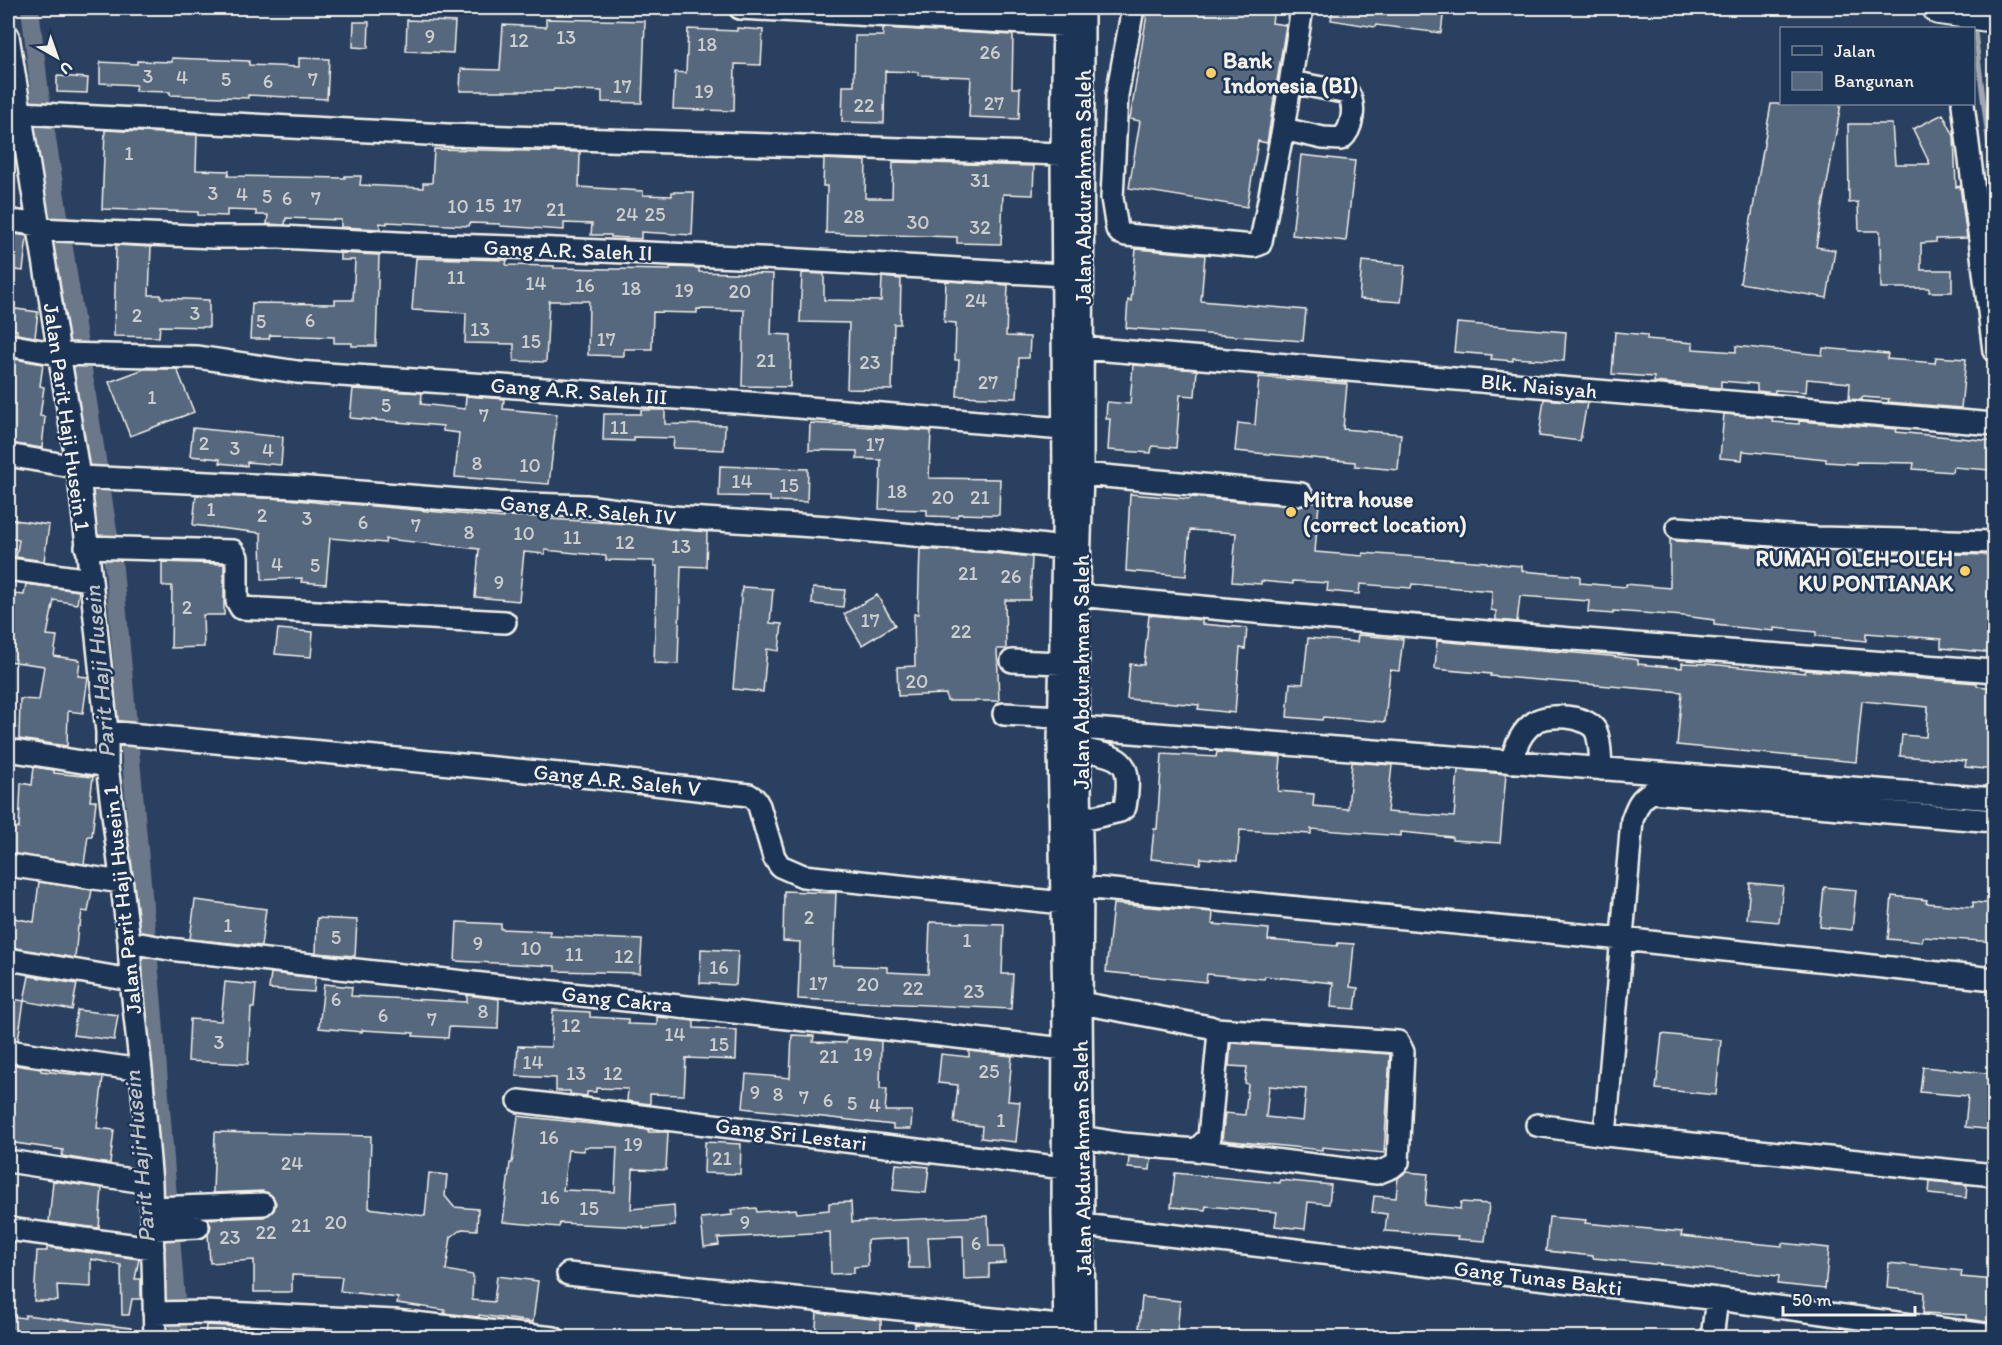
<svg xmlns="http://www.w3.org/2000/svg" width="2002" height="1345" font-family="Itim,sans-serif">
<rect width="100%" height="100%" fill="#2a4060"/>
<filter id="ink" filterUnits="userSpaceOnUse"><feTurbulence type="fractalNoise" baseFrequency=".0167" numOctaves="2"/><feDisplacementMap in="SourceGraphic" scale="12" xChannelSelector="R" yChannelSelector="G"/><feConvolveMatrix kernelMatrix="1 2 1 2 8 2 1 2 1" color-interpolation-filters="sRGB"/></filter>
<g filter="url(#ink)">
<g fill="none" stroke-linecap="round" stroke-linejoin="round">
<path stroke="#a1a8b0" stroke-width="5" d="M1974,24L1994,188"/>
<path stroke="#6a788a" stroke-width="18" d="M30,8L40,94L114,569L153,1006L179,1338"/>
</g>
<path fill="#56677d" stroke="#f4f1e8" stroke-width="1.5" fill-rule="evenodd" d="M1148,8H1274L1272,23L1286,25L1267,143L1258,141L1247,207L1129,188L1140,121L1130,119Z
M1333,8H1444L1441,33L1376,25L1375,27L1331,20Z
M546,19L645,21L642,103L602,102V91L554,89L553,91H460L461,69L500,70L503,25L546,27Z
M407,20L455,22L453,53L406,51Z
M354,22H369L368,48L353,47Z
M737,28L763,30L761,65L735,64L734,111L673,109L675,72L686,73L688,29L737,31Z
M883,28L1013,35L1012,88H1020L1019,119L969,117L971,77L918,75V72L885,71L884,123L842,122L843,86H854L855,36H883Z
M172,58L249,61V65L299,67V58L329,59L327,99L248,95V98L170,95V92L135,91L136,85L100,83V62L137,64V61L172,62Z
M57,76L88,78L87,93L57,92Z
M1771,104H1841L1816,247L1835,250L1827,298L1740,283Z
M1943,114L1954,136L1956,187L1960,186L1967,238L1936,239V242L1921,243V270H1952V292H1929V288H1881L1880,231H1859L1858,202L1849,203L1848,124H1892L1895,164H1930L1913,129Z
M105,130L197,135L196,170L229,171L228,176L345,178V176H361L360,185L423,188V183H432L434,149L580,152L579,187L643,191V195L672,196V192H694L692,235L641,232V239L611,237V235H591L592,224L564,223V230L500,226V224L470,223L469,226L387,222V224L380,223V229L341,227V220L286,218L285,225L267,224L268,215H256V211L227,210V216L198,215V212L102,209Z
M1301,155L1355,161L1346,241L1292,235Z
M824,159L866,161L865,198H892L893,162L1034,166L1033,195L1003,194L1001,244L957,243V237L826,233L827,186H823Z
M8,233L27,236L23,271L8,269Z
M116,245L151,247L149,295H161V298L209,300V327L160,326L159,337L114,336Z
M1136,249L1205,255L1201,301L1306,310L1303,341L1126,328L1128,300L1131,301Z
M340,253L379,255L376,346H352V343H334V337L270,335L269,339H250L252,303L335,304V300H353L355,260H340Z
M416,258L507,260L506,265L554,266V268L670,270V267L699,268V272L773,274L771,334L791,335L790,387L742,386L744,310L697,309V313L653,312L652,349H624V356L588,355L589,301H549L546,362L514,361V344L465,343L466,313L412,310Z
M1362,261L1405,265L1401,302L1359,299Z
M802,273L824,274V300L881,301L882,277L901,279L900,324H894L892,390L847,389L849,323L800,322Z
M946,281L1008,285L1006,336L1030,337L1029,358H1019L1017,398L957,396L959,360H955L956,323L944,322Z
M8,308L38,312L35,337L17,334V330L8,329Z
M1457,323L1566,332L1564,361L1513,358V361L1491,359L1492,355L1454,352Z
M1615,332L1647,335V339L1693,343V349L1736,352V346L1822,355L1823,348L1888,354L1887,359L1935,363L1936,357L1966,359L1961,408L1888,402L1889,399L1862,397V400L1849,399L1850,383L1807,379L1806,392L1775,390V393L1757,391V384L1721,381V388L1654,382V377L1612,374Z
M14,359L43,364L40,386L44,387L40,416L45,417L42,448L8,443V408L9,409Z
M1133,365L1197,370L1195,396L1180,395L1176,448L1152,446L1151,453L1108,450L1110,419H1106L1107,402L1130,404Z
M144,369H177L194,412L130,436L109,382Z
M1259,377L1347,384L1343,429L1401,434L1398,470L1355,466V462L1235,451L1238,423L1255,425Z
M353,389L422,393L421,404L465,409L466,396L504,399L503,409L557,414L549,484L455,477L459,433L443,431V426L350,418Z
M1544,399L1587,403L1580,441L1539,436Z
M641,410H665V424L725,425L724,450L673,448L674,438L634,437V441L603,440L604,414H641Z
M1724,414L1773,418L1772,422L1799,424V421L1897,429L1896,432L1992,441L1990,470L1953,467L1952,472L1913,469L1914,463L1856,462V464L1826,462V459L1796,456L1743,451L1742,460L1720,458Z
M810,423L931,431L929,478L1000,479L999,515L958,514L957,517L927,516V510L879,509L881,460L857,459V451L809,450Z
M193,428L283,437L281,465L247,462V466L220,463V459L190,456Z
M720,466L808,469L807,502L770,501V497L719,496Z
M1130,494L1190,499L1191,497L1300,507L1310,502L1319,503L1315,552L1363,556V553L1487,562V563L1522,566V571L1580,576V583L1626,587V584L1670,588V539L1676,541L1816,551L1992,555L1991,609H1995V653L1941,648V639L1866,633V641L1816,636V632L1774,628V631L1714,625V620L1684,616L1613,611V614L1588,612L1589,601L1520,596L1517,622L1496,620V611L1491,610L1492,591L1412,584L1411,588L1360,584L1359,594L1327,591L1328,583L1293,581V584L1261,581V584L1232,582L1236,533L1190,530L1186,576L1126,571Z
M196,495L288,499L340,505V503L503,518V516L548,517V519L629,524L707,532L706,567L681,566L678,664L654,663L657,566H654V561L606,560V556L545,550V554L524,552L519,601L475,597L479,549L386,539L385,543L330,538L326,584L301,582L302,578L262,580L261,533L193,525Z
M8,519L49,525L44,561L16,557L19,540L8,538Z
M920,549L994,553L1032,557L1030,600H1005L1006,649H997L999,701H947L946,694L898,696L897,667L915,666L914,614H918Z
M162,562L224,564V615H203L204,647L171,648L172,586H162Z
M26,584L79,591L77,604L54,600L47,635L57,636L54,656L80,660L78,676L88,677L83,713L68,711L67,746L19,739L20,699L39,700L44,666L8,661L13,627L9,626L15,594L24,595Z
M742,587L773,589L770,623L782,624L779,651L767,649L763,692L733,689Z
M813,588L845,590L843,607L812,604Z
M877,595L895,625L862,645L844,614Z
M1149,615L1202,620V624L1247,628L1245,649L1240,648L1235,713L1198,709L1199,705L1127,699L1130,664L1144,665Z
M278,629L313,632L311,657L275,654Z
M1358,635L1403,639L1399,671L1390,670L1385,722L1323,717L1322,720L1287,717L1290,683L1303,684L1308,638L1357,642Z
M1437,641L1610,656L1638,660V664L1682,668V663L1707,664L1805,673V670L1977,683V686L1995,688V770L1965,767L1966,761L1900,756L1902,735L1926,737L1928,707L1862,701L1856,762L1677,745L1682,692L1490,676L1491,674L1435,669Z
M1217,752L1281,757L1278,791L1314,794L1313,806L1348,809L1352,762L1392,765L1387,812L1454,817L1458,770L1506,774L1500,843L1452,840V837L1401,832V836L1311,829V834L1240,830L1237,861L1201,858L1200,864L1151,859L1154,829H1157L1162,754L1216,757Z
M34,767L54,770V773L93,777L90,801H96L92,836H88L84,864L8,853V827L19,828L21,783L32,785Z
M39,882L92,890L88,912L82,911L80,926H78L75,958L8,947V917L34,922Z
M1750,883L1783,886L1779,922L1747,919Z
M1824,887L1856,890L1852,930L1820,927Z
M784,891L836,893L833,965L887,967V972L928,974L930,922L1004,924L1002,974H1013L1011,1009L798,999L800,942L783,941Z
M1892,896L1927,900L1926,903L1973,907V902L1995,904V942L1923,937L1922,942L1888,939Z
M195,900L266,909L261,946L190,939Z
M1113,904L1213,912L1212,924L1269,929L1268,940L1337,946L1338,943L1354,944L1350,987L1358,988L1355,1009L1331,1007L1333,983L1265,976L1264,979L1207,974L1206,982L1106,972Z
M317,918L357,920L355,956L316,953Z
M457,922L501,924V929L550,931V936L642,940L640,973L555,971V966L455,961Z
M701,949L738,951L736,985L700,983Z
M271,973L315,978L314,992L269,989Z
M29,976L77,984L72,1010L24,1001Z
M225,982L256,985L254,1008H251L248,1064L188,1061L190,1019L221,1021Z
M324,984L352,987L351,996L467,1002V995L499,999L498,1029L449,1027L448,1038L413,1036L414,1033L362,1030V1032L319,1028Z
M8,998L24,1001L18,1040L8,1039Z
M77,1010L118,1015L114,1040L73,1035Z
M553,1010L590,1012V1017L628,1019V1024L657,1025V1017L669,1018L694,1021V1028L737,1030L736,1060L686,1058L684,1095L650,1094V1104L627,1101L628,1089L596,1088V1092H587V1096L570,1094V1091H556V1078L516,1076L518,1046L551,1047Z
M1662,1034L1721,1040L1716,1095L1656,1089Z
M792,1035L814,1036L813,1042L846,1043L847,1038L881,1041L880,1089H887L885,1111H912L911,1129H893V1125L743,1108L746,1074L790,1078Z
M1231,1043L1390,1054L1384,1153L1322,1147V1150L1222,1140L1225,1113L1245,1115L1248,1084L1245,1083L1247,1067L1229,1066ZM1269,1086L1306,1089L1303,1121L1266,1117Z
M969,1051L1012,1056L1008,1101L1020,1102L1016,1142L981,1138L982,1126L954,1123L958,1085L938,1083L941,1054L969,1057Z
M8,1064L41,1069V1071L103,1077L97,1128L114,1130L110,1164L62,1156L63,1150L8,1142Z
M1923,1067L1995,1074V1130L1965,1127L1968,1096L1920,1092Z
M518,1116L649,1130L648,1132H668L666,1170L633,1169L631,1209L674,1205L675,1226L643,1229V1227L560,1223L559,1227L503,1222L510,1163H512ZM584,1147H617L615,1192L563,1190L568,1150L584,1151Z
M215,1132L371,1136L369,1208L425,1216L429,1173L447,1175L445,1196L454,1207L478,1209L477,1230L462,1229L451,1237L446,1270L473,1275L472,1300L494,1302L497,1276L538,1281L533,1322L479,1315V1317L444,1313L445,1310L397,1303L398,1298L340,1291L342,1277L292,1275V1292H254V1260L210,1263L208,1234L211,1226L207,1219L264,1217L274,1210L276,1203L273,1197L263,1191L213,1193Z
M705,1142L741,1144L740,1174L704,1173Z
M1129,1157L1151,1159L1150,1170L1128,1168Z
M896,1164L929,1167L926,1193L893,1190Z
M1406,1172L1428,1174L1425,1205L1460,1209L1461,1202L1489,1204L1485,1241L1457,1239L1458,1236L1385,1231L1387,1214L1372,1212L1374,1196L1396,1198L1398,1178Z
M1175,1173L1280,1183V1180L1331,1185L1329,1204L1308,1202L1305,1229L1275,1226L1277,1212L1206,1206L1205,1210L1171,1207Z
M53,1181L102,1188L99,1228L49,1222Z
M1930,1181L1967,1185L1966,1198L1929,1194Z
M851,1202L852,1222L988,1216L989,1246H1004L1005,1263L989,1264V1278L964,1279L963,1236L928,1237L930,1268H909L908,1238L867,1240L868,1266L854,1267V1273L831,1274L830,1232L718,1238L719,1245L704,1247L701,1218L732,1215L731,1210L756,1208L757,1212L796,1209L797,1213L829,1210V1203Z
M1549,1217L1586,1220L1585,1223L1682,1232L1681,1236L1782,1246V1243L1829,1248L1825,1289L1778,1284L1779,1276L1593,1258V1256L1546,1251Z
M47,1247L139,1259L135,1279H141V1299H132L129,1315H122L121,1265L91,1259V1287L57,1285L58,1301H34L37,1251H47Z
M1889,1263L1962,1271L1961,1277L1995,1280V1323L1966,1319V1315L1923,1313L1924,1292L1887,1288Z
M1142,1297L1180,1301L1177,1332L1139,1328Z
M817,1313L881,1320V1338H815Z
M25,1315L131,1328L130,1338H8V1316L25,1318Z
M915,1324L950,1327L949,1338H914Z
M206,1325L263,1328V1338H205Z"/>
<g fill="none" stroke-linecap="round" stroke-linejoin="round">
<g stroke="#f4f1e8" stroke-width="26">
<path id="minor" d="M740,8L1063,25
M1064,8L1062,154L1064,485L1059,745L1064,1007L1063,1214L1065,1338
M1083,8L1082,474L1077,631L1082,887L1081,1003L1084,1338
M1133,8L1117,95L1112,198L1117,229L1120,233L1126,235L1254,246L1260,244L1261,241L1283,129L1302,8
M8,36L79,477L91,580L107,732V766L129,942L131,980L141,1070L151,1183L155,1338
M1963,104L1994,351
M20,113L447,135L1062,154
M1283,129L1323,138L1341,139C1353,129 1356,106 1348,93L1291,82
M8,220L37,225
M38,229L213,237H280L418,244L511,247L783,259L1062,275
M8,345L59,354L197,357L297,372L749,403L1063,429
M1083,348L1994,424
M8,455L76,467
M1082,474L1301,494
M79,477L297,487L498,503L586,506L672,517L829,527L935,537L995,540L1063,548
M1677,528L1817,538L1994,542
M86,547L233,551L237,557V601L241,608L505,622
M8,569L91,580
M1079,595C1384,626 1689,648 1994,671
M1012,661L1061,663
M1004,714L1060,717
M1080,728L1994,799
M107,732L602,778L749,795L755,799L759,806L774,857L780,866L803,876L1063,903
M1080,749C1122,758 1133,758 1125,807L1120,811L1081,820
M8,750L107,766
M1511,762C1516,746 1521,731 1535,722C1549,713 1587,715 1596,731C1601,743 1600,757 1601,769
M8,865L121,882
M1082,887L1622,939L1994,979
M129,942L169,949L1064,1049
M8,959L131,980
M1081,1003L1210,1027L1219,1032L1209,1138L1196,1150L1123,1144L1082,1137
M8,1051L141,1070
M519,1101L1064,1168
M1537,1125L1605,1135L1994,1175
M1605,1135L1632,820C1637,807 1639,799 1652,792L1994,821
M1196,1150L1377,1173L1392,1167L1398,1162L1403,1052L1398,1042L1216,1029
M8,1161L151,1183
M152,1208L263,1204
M1082,1225L1717,1299L1994,1336
M8,1229L153,1248
M153,1229L198,1227
M568,1274L1078,1328
M154,1313L206,1312L395,1321L554,1338
M1712,1338L1717,1299"/>
</g>
<g stroke="#f4f1e8" stroke-width="36">
<path id="highway" d="M1939,8L1994,16"/>
</g>
<use href="#minor" stroke="#1d3557" stroke-width="21"/>
<use href="#highway" stroke="#1d3557" stroke-width="32"/>
</g>
</g>
<g fill="#ffd166" stroke="#1d3557" stroke-width="2">
<circle cx="1211" cy="73" r="6"/>
<circle cx="1291" cy="512" r="6"/>
<circle cx="1965" cy="571" r="6"/>
</g>
<g text-anchor="middle" dominant-baseline="central" stroke-width="5" stroke-linejoin="round" paint-order="stroke">
<g font-size="20" fill="#cccecd">
<text x="430" y="36">9</text>
<text x="566" y="37">13</text>
<text x="519" y="40">12</text>
<text x="707" y="44">18</text>
<text x="990" y="52">26</text>
<text x="148" y="76">3</text>
<text x="182" y="77">4</text>
<text x="226" y="79">5</text>
<text x="313" y="79">7</text>
<text x="268" y="81">6</text>
<text x="622" y="86">17</text>
<text x="704" y="91">19</text>
<text x="994" y="103">27</text>
<text x="864" y="105">22</text>
<text x="129" y="153">1</text>
<text x="980" y="180">31</text>
<text x="213" y="193">3</text>
<text x="242" y="194">4</text>
<text x="267" y="196">5</text>
<text x="287" y="198">6</text>
<text x="316" y="198">7</text>
<text x="485" y="205">15</text>
<text x="512" y="205">17</text>
<text x="458" y="206">10</text>
<text x="556" y="209">21</text>
<text x="627" y="214">24</text>
<text x="655" y="214">25</text>
<text x="854" y="216">28</text>
<text x="918" y="222">30</text>
<text x="980" y="227">32</text>
<text x="456" y="277">11</text>
<text x="536" y="283">14</text>
<text x="585" y="285">16</text>
<text x="631" y="288">18</text>
<text x="684" y="290">19</text>
<text x="740" y="291">20</text>
<text x="976" y="300">24</text>
<text x="195" y="313">3</text>
<text x="137" y="315">2</text>
<text x="310" y="320">6</text>
<text x="261" y="321">5</text>
<text x="480" y="329">13</text>
<text x="606" y="339">17</text>
<text x="531" y="341">15</text>
<text x="766" y="360">21</text>
<text x="870" y="362">23</text>
<text x="988" y="382">27</text>
<text x="152" y="397">1</text>
<text x="386" y="405">5</text>
<text x="484" y="415">7</text>
<text x="619" y="427">11</text>
<text x="204" y="443">2</text>
<text x="875" y="444">17</text>
<text x="235" y="448">3</text>
<text x="268" y="450">4</text>
<text x="477" y="463">8</text>
<text x="530" y="465">10</text>
<text x="742" y="481">14</text>
<text x="789" y="485">15</text>
<text x="897" y="491">18</text>
<text x="943" y="497">20</text>
<text x="980" y="497">21</text>
<text x="211" y="509">1</text>
<text x="262" y="515">2</text>
<text x="307" y="518">3</text>
<text x="363" y="522">6</text>
<text x="416" y="525">7</text>
<text x="469" y="532">8</text>
<text x="524" y="533">10</text>
<text x="572" y="537">11</text>
<text x="625" y="542">12</text>
<text x="681" y="546">13</text>
<text x="277" y="564">4</text>
<text x="315" y="565">5</text>
<text x="968" y="573">21</text>
<text x="1011" y="576">26</text>
<text x="499" y="582">9</text>
<text x="187" y="607">2</text>
<text x="870" y="620">17</text>
<text x="961" y="631">22</text>
<text x="917" y="681">20</text>
<text x="809" y="917">2</text>
<text x="228" y="925">1</text>
<text x="336" y="937">5</text>
<text x="967" y="940">1</text>
<text x="478" y="943">9</text>
<text x="531" y="948">10</text>
<text x="574" y="954">11</text>
<text x="624" y="956">12</text>
<text x="719" y="967">16</text>
<text x="818" y="983">17</text>
<text x="868" y="984">20</text>
<text x="913" y="988">22</text>
<text x="974" y="991">23</text>
<text x="336" y="999">6</text>
<text x="483" y="1011">8</text>
<text x="383" y="1015">6</text>
<text x="432" y="1019">7</text>
<text x="571" y="1025">12</text>
<text x="675" y="1034">14</text>
<text x="219" y="1042">3</text>
<text x="719" y="1044">15</text>
<text x="863" y="1054">19</text>
<text x="829" y="1056">21</text>
<text x="533" y="1062">14</text>
<text x="989" y="1071">25</text>
<text x="576" y="1073">13</text>
<text x="613" y="1073">12</text>
<text x="755" y="1092">9</text>
<text x="778" y="1094">8</text>
<text x="804" y="1097">7</text>
<text x="828" y="1100">6</text>
<text x="852" y="1103">5</text>
<text x="875" y="1105">4</text>
<text x="1001" y="1120">1</text>
<text x="549" y="1137">16</text>
<text x="633" y="1144">19</text>
<text x="722" y="1158">21</text>
<text x="292" y="1163">24</text>
<text x="550" y="1197">16</text>
<text x="589" y="1208">15</text>
<text x="336" y="1222">20</text>
<text x="745" y="1222">9</text>
<text x="301" y="1225">21</text>
<text x="266" y="1232">22</text>
<text x="230" y="1237">23</text>
<text x="976" y="1243">6</text>
</g>
<g font-size="22" font-weight="bold" fill="#f4f1e8" stroke="#1d3557" text-anchor="start">
<text x="1223" y="60">Bank<tspan x="1223" dy="25">Indonesia (BI)</tspan></text>
<text x="1303" y="499">Mitra house<tspan x="1303" dy="25">(correct location)</tspan></text>
<text x="1953" y="558" text-anchor="end">RUMAH OLEH-OLEH<tspan x="1953" dy="25">KU PONTIANAK</tspan></text>
</g>
<g font-size="22" fill="#f4f1e8" stroke="#1d3557">
<text transform="translate(1083 187) rotate(-90)">Jalan Abdurahman Saleh</text>
<text transform="translate(568 250) rotate(2)">Gang A.R. Saleh II</text>
<text transform="translate(1539 386) rotate(5)">Blk. Naisyah</text>
<text transform="translate(579 391) rotate(4)">Gang A.R. Saleh III</text>
<text transform="translate(67 417) rotate(82)">Jalan Parit Haji Husein 1</text>
<text transform="translate(588 510) rotate(5)">Gang A.R. Saleh IV</text>
<text transform="translate(1081 672) rotate(-90)">Jalan Abdurahman Saleh</text>
<text transform="translate(617 780) rotate(6)">Gang A.R. Saleh V</text>
<text transform="translate(122 900) rotate(-96)">Jalan Parit Haji Husein 1</text>
<text transform="translate(617 999) rotate(6)">Gang Cakra</text>
<text transform="translate(791 1134) rotate(7)">Gang Sri Lestari</text>
<text transform="translate(1082 1158) rotate(-91)">Jalan Abdurahman Saleh</text>
<text transform="translate(1538 1278) rotate(7)">Gang Tunas Bakti</text>
</g>
<g font-size="24" font-style="italic" fill="#bdc1c2" stroke="#1d3557">
<text transform="translate(99 672) rotate(-95)">Parit Haji Husein</text>
<text transform="translate(139 1157) rotate(-95)">Parit Haji Husein</text>
</g>
</g>
<rect width="2002" height="1345" fill="none" stroke="#1d3557" stroke-width="30"/>
<rect x="15" y="15" width="1972" height="1315" fill="none" stroke="#f4f1e8" stroke-width="2" filter="url(#ink)"/>
<rect x="1780" y="27" width="195" height="78" fill="#1d3557" stroke="#738091" stroke-width="1.5"/>
<rect x="1792" y="46" width="30" height="9" fill="#1d3557" stroke="#738091" stroke-width="1.5"/>
<text x="1834" y="57" font-size="18" fill="#f4f1e8">Jalan</text>
<rect x="1792" y="72" width="30" height="18" fill="#56677d" stroke="#738091" stroke-width="1.5"/>
<text x="1834" y="87" font-size="18" fill="#f4f1e8">Bangunan</text>
<g transform="translate(57 57) rotate(140)" stroke="#1d3557" stroke-width="4.5" paint-order="stroke">
<path d="M0-4.5L10 22L0 15L-10 22Z" fill="#f4f1e8"/>
<text y="-9" font-size="16" font-weight="bold" text-anchor="middle" fill="#f4f1e8">U</text>
</g>
<path d="M1783 1306v9h132v-9" fill="none" stroke="#f4f1e8" stroke-width="3"/>
<text x="1792" y="1306" font-size="18" fill="#f4f1e8" stroke="#1d3557" stroke-width="4.5" paint-order="stroke">50 m</text>
</svg>
